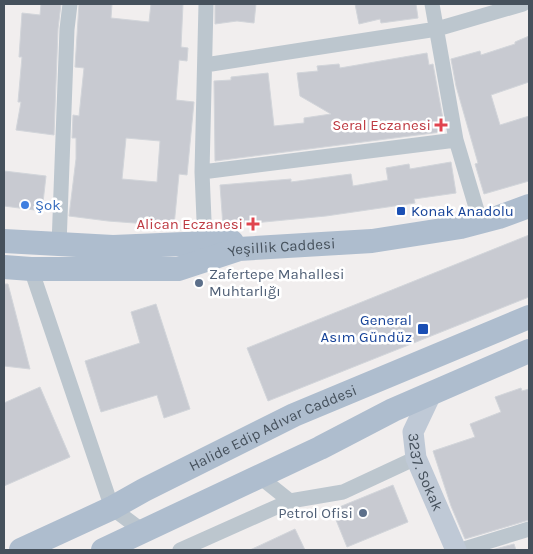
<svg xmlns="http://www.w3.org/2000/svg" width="533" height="554" font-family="Karla,sans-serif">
<rect width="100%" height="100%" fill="#f1eeee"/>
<path fill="#c8cad1" stroke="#d2d5da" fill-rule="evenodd" d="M41,4H61L58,29L54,135L16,130L21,102H18L22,57H19L22,13L40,15Z
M79,4H112L111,18L149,22L151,4H183L181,47L188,48L187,61L179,60L176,100L194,102L187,175L179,174L174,226L108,221L69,216L76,159V138H72L73,115L79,116L84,68L75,67ZM126,138L160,141L157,182L122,179Z
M215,4H256L254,23L237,21L215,24Z
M355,4H416L418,18L381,23L380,19L359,24Z
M529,36V82L491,95L500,125L529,116V181L484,194L475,164L478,163L456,86L451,59L480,51L481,55L515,44V42Z
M427,53L429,65L433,64L443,119L439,121L441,132L215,161L214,81L231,80V77L268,73L274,126L304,123V118L331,114L300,96L297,73L318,71L317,66L339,64L340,68Z
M451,162L456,193L414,199L415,203L326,216L223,226L220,185L291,179V182L351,174L353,186L388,180L386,168L409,164L410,169Z
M4,171L46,176L42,211L4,206Z
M529,235V297L268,401L247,348Z
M4,284H8L30,369L4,366Z
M156,304L190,409L164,418L157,395L101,412L85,361L140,343L131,312Z
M40,387L70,457L4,486V403Z
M521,388L522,391L529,389V520L465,539L451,506L433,451L475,437L470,424L501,412L495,397Z
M393,485L408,522L347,547L332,510Z
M295,529L305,550H250Z
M514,544L516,550H492Z"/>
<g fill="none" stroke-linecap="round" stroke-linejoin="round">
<path stroke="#bcc6ce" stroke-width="15" d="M432,4L456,140L478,214
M205,65L437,29L523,4
M202,172L456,140
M205,244L202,172L206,4
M59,245L67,29L70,4
M31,269L112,508L144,532
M290,501L343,492L416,458
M180,550L290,501L260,477
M461,550L529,529"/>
<path stroke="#bfc9d6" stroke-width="21" id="s1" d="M431,394L413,432L416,458L456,550"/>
<g stroke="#aebdce" stroke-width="24">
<path d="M4,241L113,247L232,242"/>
<path id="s2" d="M4,267L31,269H178L239,249L372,241L461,227L499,217L529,206"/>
<path id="s3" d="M21,550L112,508L144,490L294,415L529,317"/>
<path d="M103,550L320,448L393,410L529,351"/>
</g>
</g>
<g fill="#e0444e" stroke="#fff" stroke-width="2">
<path d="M438.5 117.5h5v5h5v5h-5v5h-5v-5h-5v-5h5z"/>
<path d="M250.5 216.5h5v5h5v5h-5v5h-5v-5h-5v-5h5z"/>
</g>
<circle fill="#3f7fe0" stroke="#fff" stroke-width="2" cx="25" cy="205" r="5"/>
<g fill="#1a4fb4" stroke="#fff" stroke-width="2">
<rect x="396" y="206" width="10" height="10" rx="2.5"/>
<rect x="417" y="323" width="12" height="12" rx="2.5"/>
</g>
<g fill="#5c6f8a" stroke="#fff" stroke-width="2">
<circle cx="199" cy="283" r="5"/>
<circle cx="363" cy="513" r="5"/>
</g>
<g text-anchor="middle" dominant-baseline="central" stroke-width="5" stroke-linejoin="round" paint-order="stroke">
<g font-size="15" fill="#be3a42" stroke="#fff" text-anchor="end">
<text x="431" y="125">Seral Eczanesi</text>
<text x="243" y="224">Alican Eczanesi</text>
</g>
<g font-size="15" fill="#366cbe" stroke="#fff" text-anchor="start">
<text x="35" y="205">Şok</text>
</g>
<g font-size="15" fill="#164399" stroke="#fff" text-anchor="start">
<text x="411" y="211">Konak Anadolu</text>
<text x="412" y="320" text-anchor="end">General<tspan x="412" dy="17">Asım Gündüz</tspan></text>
</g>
<g font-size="15" fill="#46515c" stroke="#fff">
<text stroke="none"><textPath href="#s2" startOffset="281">Yeşillik Caddesi</textPath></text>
<text stroke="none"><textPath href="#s3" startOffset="280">Halide Edip Adıvar Caddesi</textPath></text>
<text stroke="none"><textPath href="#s1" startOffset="84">3237. Sokak</textPath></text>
</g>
<g font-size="15" fill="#4e5e75" stroke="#fff" text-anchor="start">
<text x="209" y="274">Zafertepe Mahallesi<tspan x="209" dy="17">Muhtarlığı</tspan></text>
<text x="353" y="513" text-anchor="end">Petrol Ofisi</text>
</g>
</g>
<rect width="533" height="554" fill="none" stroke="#46515c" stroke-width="10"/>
</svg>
